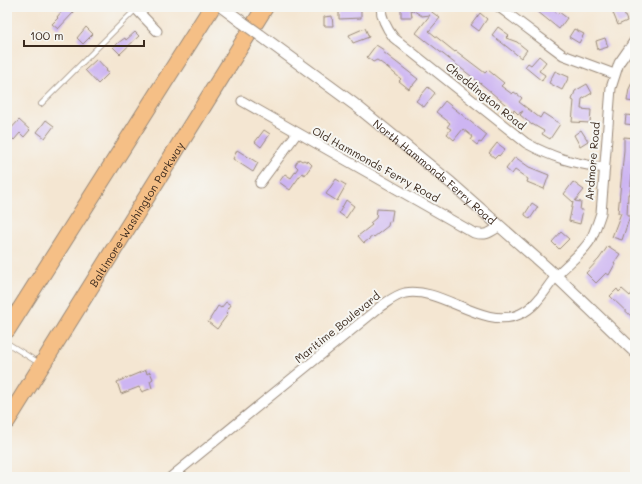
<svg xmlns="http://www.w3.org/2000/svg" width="642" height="484" font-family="Mali,sans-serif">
<rect width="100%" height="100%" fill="#f6f6f2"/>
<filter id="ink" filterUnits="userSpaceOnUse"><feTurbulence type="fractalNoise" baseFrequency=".025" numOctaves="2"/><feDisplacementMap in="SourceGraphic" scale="8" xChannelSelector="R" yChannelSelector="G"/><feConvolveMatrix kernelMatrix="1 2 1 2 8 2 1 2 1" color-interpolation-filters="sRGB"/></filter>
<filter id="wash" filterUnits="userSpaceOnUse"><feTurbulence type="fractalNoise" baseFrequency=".012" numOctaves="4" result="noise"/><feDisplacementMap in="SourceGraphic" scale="16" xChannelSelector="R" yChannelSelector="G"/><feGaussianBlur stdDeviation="0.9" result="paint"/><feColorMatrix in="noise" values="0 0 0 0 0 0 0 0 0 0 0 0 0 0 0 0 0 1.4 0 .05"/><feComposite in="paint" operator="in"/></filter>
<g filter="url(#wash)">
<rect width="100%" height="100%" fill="#f4e6d2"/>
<g id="blocks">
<path fill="#cdb5f2" d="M57,7H68L74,12L58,29L52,24L58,18L57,17L62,11Z
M339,7H361V18L339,19Z
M401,7H425L440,18L429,31L455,52L456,51L485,73L488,70L504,83L501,86L512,94L514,92L521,97L522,98L519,102L540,118L543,113L560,124L550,139L542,134L544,131L532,124V125L520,115L523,111L518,114L514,110L513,112L507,107L506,105L485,87L416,33L430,15L422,16L411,9L412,17H401Z
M532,7H549L558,14L559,12L567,18L559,29Z
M622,8L627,21L618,25L613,13Z
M480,13L487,19L479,31L471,25Z
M332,16L333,26H324V17Z
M86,27L93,34L83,44L77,38Z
M498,27L509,35L506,38L517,42L527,50L521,58L492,35Z
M365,28L369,37L353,43L349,35Z
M574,29L584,34L579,43L569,37Z
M135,32L139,36L120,54L113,47L122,40L125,38L126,40Z
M605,38L608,47L598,50L596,41Z
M376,45L384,50L383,52L418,79L412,86L411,85L409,89L399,81L401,79L387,67L377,60L373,62L367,57Z
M539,56L546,62L539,71L545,75L542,81L525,67L528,63L531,65Z
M97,59L107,70L106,71L109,73L98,84L85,70Z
M555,71L569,77L562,90L549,83Z
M635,76V102L627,101L629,89Z
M587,84L592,93L582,99L581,109L591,110L590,123L572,122L574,101L572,100L575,91Z
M428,87L435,93L424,107L416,101Z
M445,101L487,135L481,143L479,142L477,145L471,140L473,137L463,129L454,140L447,134L451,129L447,127L450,123L436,112Z
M626,115L635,116V125L625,124Z
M19,120L30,130L24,137L20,133L14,140L7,133Z
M46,120L54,126L45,138L37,132Z
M264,130L270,134L261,147L255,142Z
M581,130L588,141L580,146L574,135Z
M624,137L635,138V153H634L630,194H628L627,216H630L622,240L612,237L621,213H618L624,150Z
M497,143L505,149L499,156L498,155L495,158L489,153Z
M237,150L258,163L253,172L233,159Z
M515,157L529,167L549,175L544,189L527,182L528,179L515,170L512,174L506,169Z
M299,159L302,161L304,160L307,162L308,161L312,165L305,175L302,173L290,190L279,182L285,174L291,178L298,168L295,165Z
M336,179L346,185L337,201L326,194Z
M573,182L584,190L575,201L581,202L580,210H583L580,224L569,221L573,202L564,194Z
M346,200L354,206L346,218L339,213Z
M532,203L538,207L530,219L525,215V214Z
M377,209L393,210L391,222L389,221L388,226L374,237L373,236L364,243L358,236L372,225L370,223L376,218Z
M561,232L569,239L559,249L552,242Z
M608,246L620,254L614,263L615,264L609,275L606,273L596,283L586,273L599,259Z
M617,289L619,292L622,289L630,296L635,290V320L610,296Z
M226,302L231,305L226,312L228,314L217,329L208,322L218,306L221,308Z
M146,370L147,374L150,372L153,379L150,381L152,388L142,392L139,387L121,394L117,382Z"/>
</g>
</g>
<g filter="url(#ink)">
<use href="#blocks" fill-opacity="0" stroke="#988878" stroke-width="1"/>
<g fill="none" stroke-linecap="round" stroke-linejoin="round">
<g stroke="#988878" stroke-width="6">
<path id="service" d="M41,104L136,9
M7,343L39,363"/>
</g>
<g stroke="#988878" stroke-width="11">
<path id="minor" d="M134,7L157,31
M381,7C381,19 387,29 394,38L526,143C553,158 573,163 604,168
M499,7L563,55L614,74
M242,101L474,233C487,236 489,233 500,226
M260,183L297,133
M171,477L381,306C389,301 396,295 405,293C441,286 484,331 520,314C538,306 545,289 557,275C568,263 583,253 591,239C595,231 598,222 601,213L611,88L619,63L635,40"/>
</g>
<g stroke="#988878" stroke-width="13">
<g id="tertiary">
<path d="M222,7L242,22"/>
<path id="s1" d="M260,35L354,104L451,183L556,276L635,352"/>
</g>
</g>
<g stroke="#988878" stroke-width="18">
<g id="motorway">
<path d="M7,330L212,7"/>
<path id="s2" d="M7,421L265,7"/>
</g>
</g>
<use href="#service" stroke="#fff" stroke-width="4.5"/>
<use href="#minor" stroke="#fff" stroke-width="9"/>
<use href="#tertiary" stroke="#fff" stroke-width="11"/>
<use href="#motorway" stroke="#f5bf86" stroke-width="16"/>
<g stroke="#988878" stroke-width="13" stroke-linecap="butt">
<path id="tertiary-bridge" d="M242,22L260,35"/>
</g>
<use href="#tertiary-bridge" stroke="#fff" stroke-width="11"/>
</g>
</g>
<g text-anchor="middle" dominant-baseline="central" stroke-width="4" stroke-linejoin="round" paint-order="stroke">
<g font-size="11" fill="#3b2a1e" stroke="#f6f6f2">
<text transform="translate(486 96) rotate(39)">Cheddington Road</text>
<text transform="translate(592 161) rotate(-85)">Ardmore Road</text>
<text transform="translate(376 164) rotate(29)">Old Hammonds Ferry Road</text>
<text stroke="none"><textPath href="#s1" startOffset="222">North Hammonds Ferry Road</textPath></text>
<text stroke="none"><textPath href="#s2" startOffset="244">Baltimore-Washington Parkway</textPath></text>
<text transform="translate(337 327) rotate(-39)">Maritime Boulevard</text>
</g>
</g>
<rect width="642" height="484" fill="none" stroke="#f6f6f2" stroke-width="24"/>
<path d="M24 40v6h120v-6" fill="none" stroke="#3b2a1e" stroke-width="2"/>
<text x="30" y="40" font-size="12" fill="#3b2a1e" stroke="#f6f6f2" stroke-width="3" paint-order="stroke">100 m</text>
</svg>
